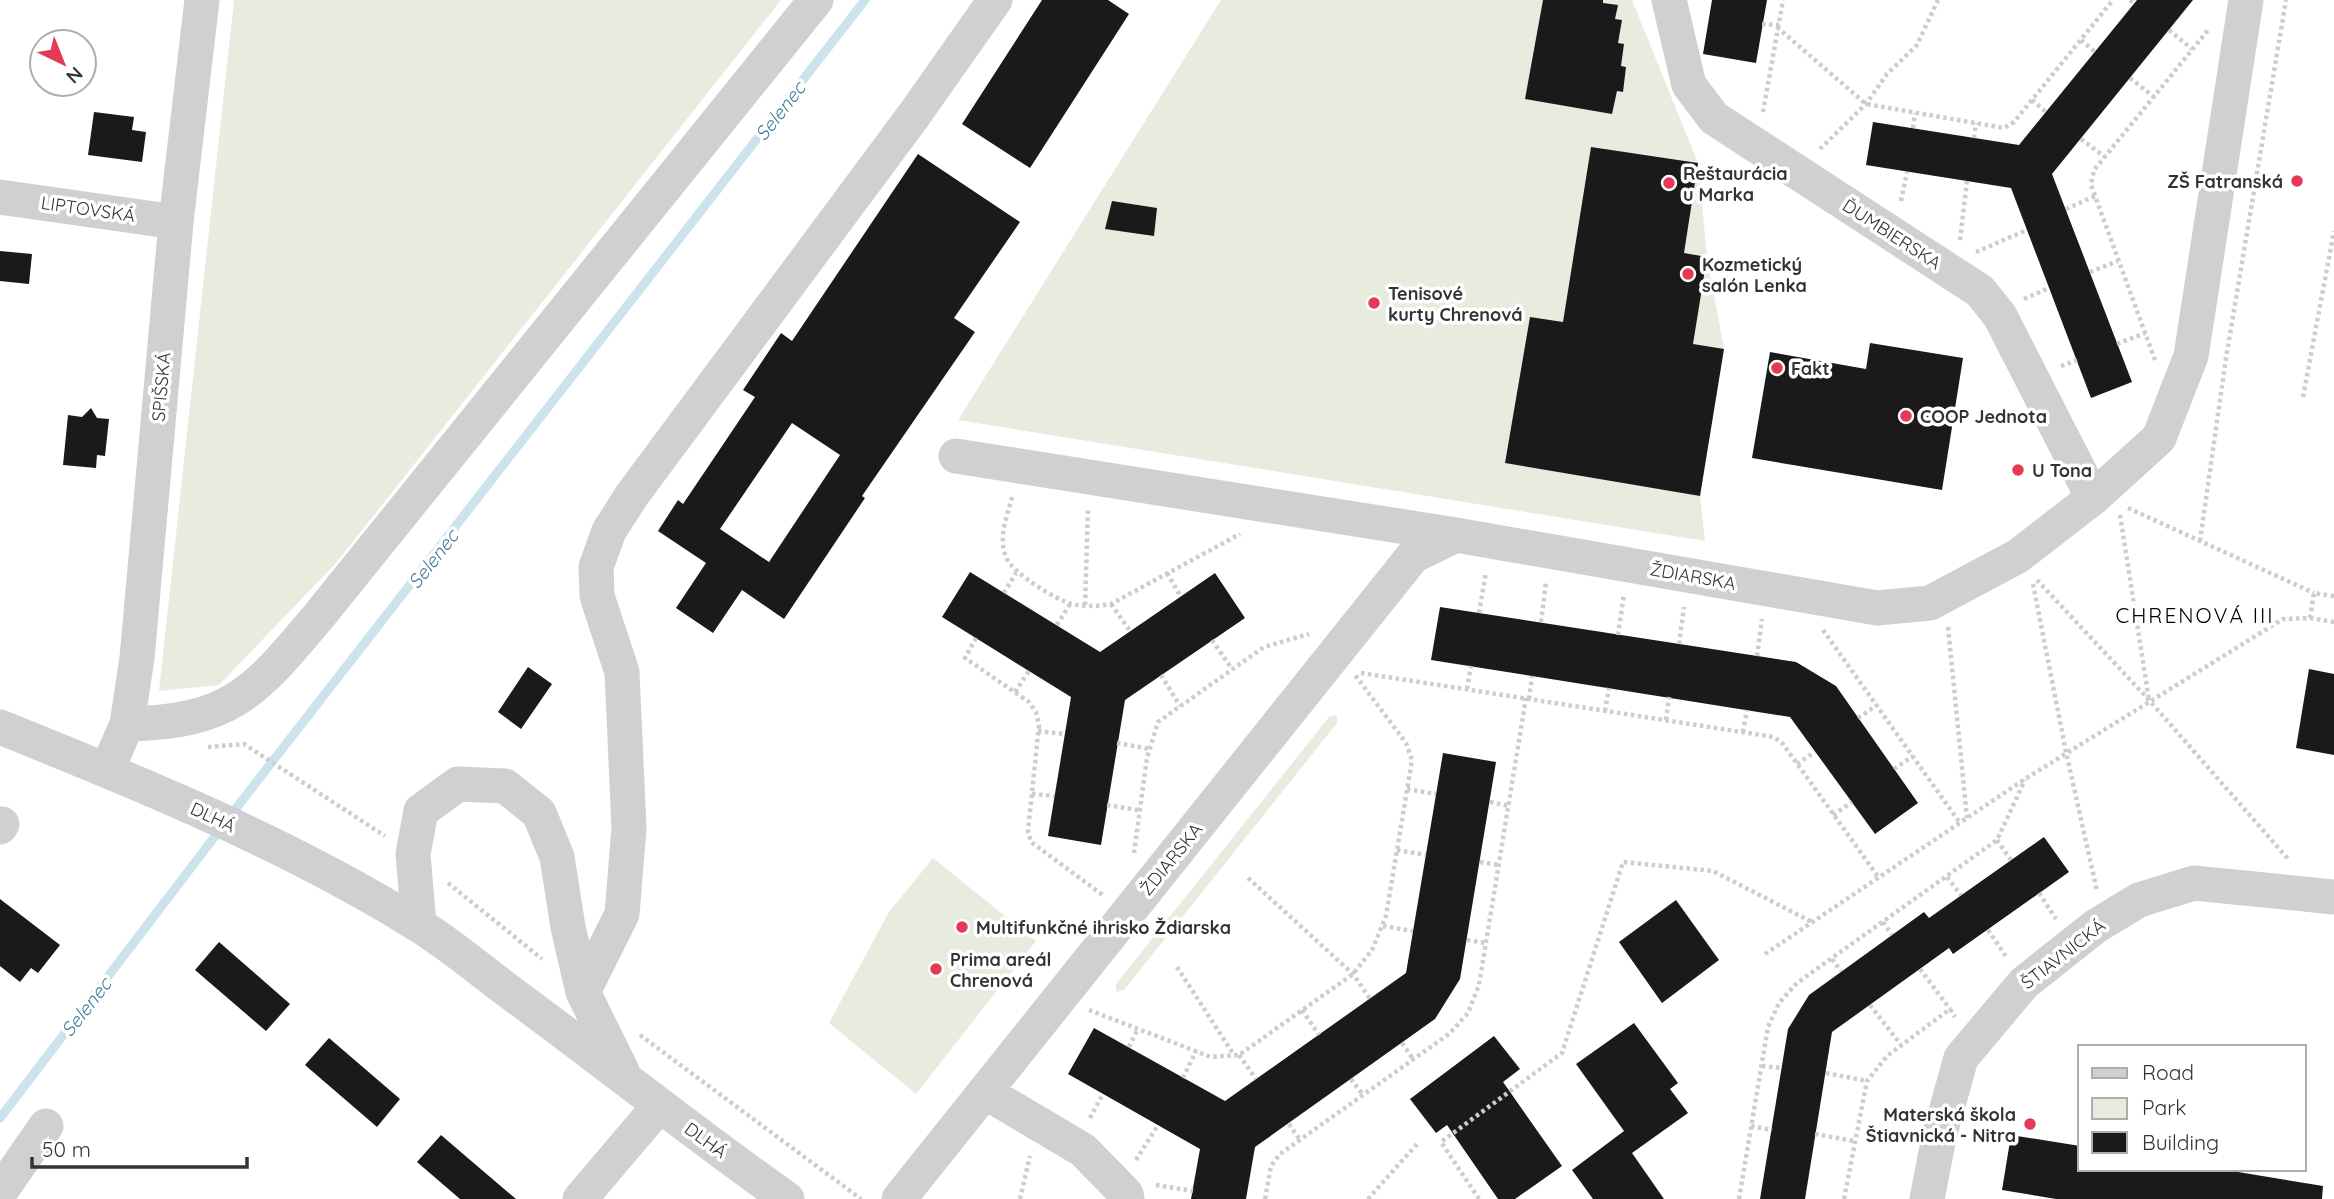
<svg xmlns="http://www.w3.org/2000/svg" width="2334" height="1199" font-family="Quicksand,sans-serif">
<rect width="100%" height="100%" fill="#fff"/>
<path fill="#e7ecdf" d="M234,0H781L337,562L219,685L159,691Z
M1221,0H1632L1698,163L1707,257L1724,349L1700,496L1705,541L958,420Z
M1337,715V723L1124,990L1116,992V984L1329,717Z
M933,858L1036,941L916,1094L829,1023L889,912Z"/>
<g fill="none" stroke-linecap="round" stroke-linejoin="round">
<path stroke="#cce3ec" stroke-width="9" d="M230,816L865,0
M0,1118L222,827"/>
</g>
<path fill="#1a1a1a" fill-rule="evenodd" d="M1042,0H1108L1129,14L1030,168L962,124Z
M1543,0H1603V3L1618,5L1615,19L1622,20L1618,43L1624,44L1621,66L1626,67L1623,92L1617,91L1612,114L1525,99Z
M1712,0H1767L1756,63L1703,54Z
M2137,0H2193L2052,174L2132,382L2091,398L2011,188L1866,165L1873,122L2019,145Z
M94,112L134,117L132,130L146,132L142,162L88,155Z
M1591,147L1698,163L1684,253L1707,257L1693,344L1724,349L1700,496L1505,463L1530,317L1563,322Z
M918,154L1020,222L954,318L975,332L862,496L865,498L784,619L742,590L713,633L676,608L706,563L658,531L678,500L683,504L755,397L743,390L781,333L792,341ZM792,423L840,455L769,562L720,529Z
M1112,201L1157,208L1154,236L1105,229Z
M0,251L32,254L29,284L0,281Z
M1870,343L1963,358L1942,490L1752,458L1770,352L1866,369Z
M91,408L97,418L109,419L105,456L97,455L96,468L63,465L68,415L82,417Z
M970,572L1100,652L1215,573L1245,618L1125,700L1101,845L1048,836L1071,697L942,617Z
M1440,607L1796,662L1836,686L1918,803L1875,834L1790,717L1431,660Z
M528,667L552,684L521,729L498,712Z
M2309,669L2334,674V755L2296,748Z
M1443,753L1496,762L1460,979L1435,1019L1255,1147L1246,1199H1191L1200,1149L1068,1074L1094,1028L1225,1101L1406,973Z
M2044,837L2069,872L1953,954L1949,948L1832,1032L1805,1199H1760L1788,1029L1809,995L1924,912L1929,918Z
M0,899L60,945L38,973L31,968L20,982L0,966Z
M1676,900L1719,960L1662,1003L1619,942Z
M219,942L290,1004L266,1031L195,970Z
M1634,1023L1678,1083L1670,1089L1688,1113L1632,1153L1664,1199H1593L1572,1170L1624,1131L1576,1064Z
M1494,1036L1520,1069L1503,1082L1562,1166L1515,1199H1498L1447,1125L1436,1133L1410,1099Z
M329,1038L400,1099L377,1127L305,1065Z
M441,1135L476,1165L516,1199H460L417,1162Z
M2011,1135L2080,1146V1169H2220L2323,1186L2322,1199H2056L2002,1190Z"/>
<g fill="none" stroke-linecap="round" stroke-linejoin="round">
<path stroke="#cdcdcd" stroke-width="4.5" stroke-dasharray="3.5 3.5" stroke-linecap="butt" d="M2130,0L2134,3
M1762,24L1779,25
M1778,28L1783,0
M2169,30L2192,49
M2081,40L2095,52
M2130,78L2154,97
M2032,100L2046,112
M1763,112L1778,28L1866,104L2004,128L2014,122L2113,0
M1913,128L1915,113
M1974,138L1976,123
M2081,139L2105,157
M1820,149L1866,104L1887,74L1917,45L1938,0
M1901,201L1907,172
M2066,209L2095,196
M1960,240L1967,181
M1976,252L2027,230
M2090,272L2118,261
M2024,299L2049,288
M2117,344L2145,333
M2155,360L2091,185L2094,170L2209,29
M2061,366L2077,360
M2303,397L2334,231
M1012,497C1007,517 998,537 1006,557C1011,572 1056,600 1072,604C1085,607 1098,606 1111,604L1240,534
M2128,508L2314,593
M2120,515L2149,700
M2200,541L2226,358L2286,0
M1167,573L1181,597
M2037,580L2149,700L2289,860
M2033,584L2066,752L2097,891
M1004,593L1016,573
M1111,604L1130,631
M1085,605L1088,508
M1479,613L1486,572
M2310,618L2314,593L2334,596
M1541,622L1546,582
M1057,625L1070,604
M1948,627L1967,818
M1823,630L1960,823
M1618,635L1624,594
M976,638L965,658L1029,702L1036,712L1039,725L1028,831L1031,842L1104,896
M1212,640L1232,669
M1679,644L1684,607
M1757,656L1762,619
M1361,673L1774,737L1783,744L1879,878
M1161,675L1180,706
M1467,689L1471,666
M1015,692L1029,671
M1529,699L1532,676
M1605,711L1609,688
M1858,718L1877,705
M1666,720L1669,697
M1038,731L1065,734
M1743,732L1747,710
M1117,743L1150,749
M208,747L244,744L385,836
M1797,764L1815,752
M1894,769L1913,756
M1407,789L1436,794
M1032,794L1054,796
M1490,802L1509,806
M1107,805L1138,810
M1833,815L1852,802
M1997,840L2011,860
M1397,850L1426,855
M1134,853L1147,758L1158,722L1264,647L1309,634
M1480,862L1499,865
M1947,877L1961,895
M1248,878L1353,974L1370,999
M448,883L542,959
M2039,893L2056,919
M1883,922L1892,935
M1383,926L1413,931
M1988,930L2007,958
M1467,940L1486,943
M1765,954L2025,779L2283,619L2310,618L2334,622
M1832,959L1841,971
M1177,967L1234,1055
M1920,969L1950,1009
M1870,1005L1901,1045
M1089,1010L1211,1057L1239,1055L1353,974L1372,950L1386,916L1412,760L1406,743L1355,675
M1302,1010L1319,1035
M640,1035L861,1199
M1402,1043L1413,1059
M1129,1047L1138,1028
M1239,1055L1256,1079
M1762,1066L1782,1068
M1826,1073L1867,1081
M1183,1078L1196,1051
M1351,1079L1363,1095
M1090,1118L1103,1094
M1289,1124L1300,1140
M1751,1126L1772,1130
M1815,1134L1854,1141
M1136,1160L1158,1125
M1156,1185L1193,1191
M1020,1199L1030,1156
M1265,1199L1271,1166L1280,1154L1449,1034L1468,1013L1479,985L1526,698
M1368,1199L1418,1143
M1479,1199L1441,1142L1562,1053L1623,862L1713,871L1812,922
M1739,1199L1768,1027L1779,1003L1797,983L1997,840L2025,780
M1844,1199L1867,1081L1887,1056L1950,1009L1955,1017"/>
<path stroke="#d0d0d0" stroke-width="35" d="M1669,0L1689,85L1714,118L1980,291L2000,316L2093,498
M0,197L176,222
M956,456L1456,535
M127,724C231,722 255,692 318,617L816,0
M0,727C142,784 286,843 417,924C450,944 480,970 511,993C604,1061 693,1133 787,1199
M107,770L127,724L137,658L176,222L202,0
M0,827L2,824
M419,925L413,854L421,811L458,784L505,786L539,813L557,857L568,927L583,992L622,1071
M583,992L622,914L629,828L622,672L597,596L596,567L609,531L632,495L914,115L995,0
M985,1092L1083,1150L1126,1194L1127,1199
M0,1192L46,1126
M580,1199L659,1106
M899,1199L1413,556L1456,535L1877,608L1930,603L2018,556L2093,498L2159,438L2191,356L2246,0
M1927,1199L1939,1137L1961,1058L2024,983L2096,926L2139,900L2194,883L2334,897"/>
</g>
<g fill="#e63955" stroke="#fff" stroke-width="2.5">
<circle cx="2297" cy="181" r="7"/>
<circle cx="1669" cy="183" r="7"/>
<circle cx="1688" cy="274" r="7"/>
<circle cx="1374" cy="303" r="7"/>
<circle cx="1777" cy="368" r="7"/>
<circle cx="1906" cy="416" r="7"/>
<circle cx="2018" cy="470" r="7"/>
<circle cx="962" cy="927" r="7"/>
<circle cx="936" cy="969" r="7"/>
<circle cx="2030" cy="1124" r="7"/>
</g>
<g text-anchor="middle" dominant-baseline="central" stroke-width="7" stroke-linejoin="round" paint-order="stroke">
<g font-size="18" font-weight="bold" fill="#333" stroke="#fff" text-anchor="start">
<text x="1683" y="173">Reštaurácia<tspan x="1683" dy="21">u Marka</tspan></text>
<text x="2283" y="181" text-anchor="end">ZŠ Fatranská</text>
<text x="1702" y="264">Kozmetický<tspan x="1702" dy="21">salón Lenka</tspan></text>
<text x="1388" y="293">Tenisové<tspan x="1388" dy="21">kurty Chrenová</tspan></text>
<text x="1791" y="368">Fakt</text>
<text x="1920" y="416">COOP Jednota</text>
<text x="2032" y="470">U Tona</text>
<text x="976" y="927">Multifunkčné ihrisko Ždiarska</text>
<text x="950" y="959">Prima areál<tspan x="950" dy="21">Chrenová</tspan></text>
<text x="2016" y="1114" text-anchor="end">Materská škola<tspan x="2016" dy="21">Štiavnická - Nitra</tspan></text>
</g>
<g font-size="18" fill="#333" stroke="#fff">
<text transform="translate(88 209) rotate(8)">LIPTOVSKÁ</text>
<text transform="translate(1892 234) rotate(33)">ĎUMBIERSKA</text>
<text transform="translate(161 387) rotate(-85)">SPIŠSKÁ</text>
<text transform="translate(1693 576) rotate(10)">ŽDIARSKA</text>
<text transform="translate(213 817) rotate(25)">DLHÁ</text>
<text transform="translate(1171 859) rotate(-51)">ŽDIARSKA</text>
<text transform="translate(2063 954) rotate(-38)">ŠTIAVNICKÁ</text>
<text transform="translate(706 1140) rotate(36)">DLHÁ</text>
</g>
<g font-size="19" font-style="italic" fill="#3f7c97" stroke="#fff">
<text transform="translate(780 111) rotate(-52)">Selenec</text>
<text transform="translate(433 559) rotate(-52)">Selenec</text>
<text transform="translate(86 1007) rotate(-52)">Selenec</text>
</g>
<g font-size="21" letter-spacing="2" fill="#000" stroke="#fff">
<text x="2195" y="615">CHRENOVÁ III</text>
</g>
</g>
<rect x="2078" y="1045" width="228" height="126" fill="#ffffff" stroke="#adadad" stroke-width="2"/>
<rect x="2092" y="1068" width="35" height="10" fill="#d0d0d0" stroke="#adadad" stroke-width="2"/>
<text x="2142" y="1080" font-size="21" fill="#333333">Road</text>
<rect x="2092" y="1098" width="35" height="21" fill="#e7ecdf" stroke="#adadad" stroke-width="2"/>
<text x="2142" y="1115" font-size="21" fill="#333333">Park</text>
<rect x="2092" y="1132" width="35" height="21" fill="#1a1a1a" stroke="#adadad" stroke-width="2"/>
<text x="2142" y="1150" font-size="21" fill="#333333">Building</text>
<g transform="translate(63 63) rotate(137)"><circle r="33" fill="#ffffff" stroke="#adadad" stroke-width="2"/>
<path d="M0-5L12 26L0 18L-12 26Z" fill="#e63955"/>
<text y="-10" font-size="19" font-weight="bold" text-anchor="middle" fill="#333333">N</text>
</g>
<path d="M32 1157v10h215v-10" fill="none" stroke="#333333" stroke-width="3.5"/>
<text x="42" y="1157" font-size="21" fill="#333333" stroke="#ffffff" stroke-width="5" paint-order="stroke">50 m</text>
</svg>
